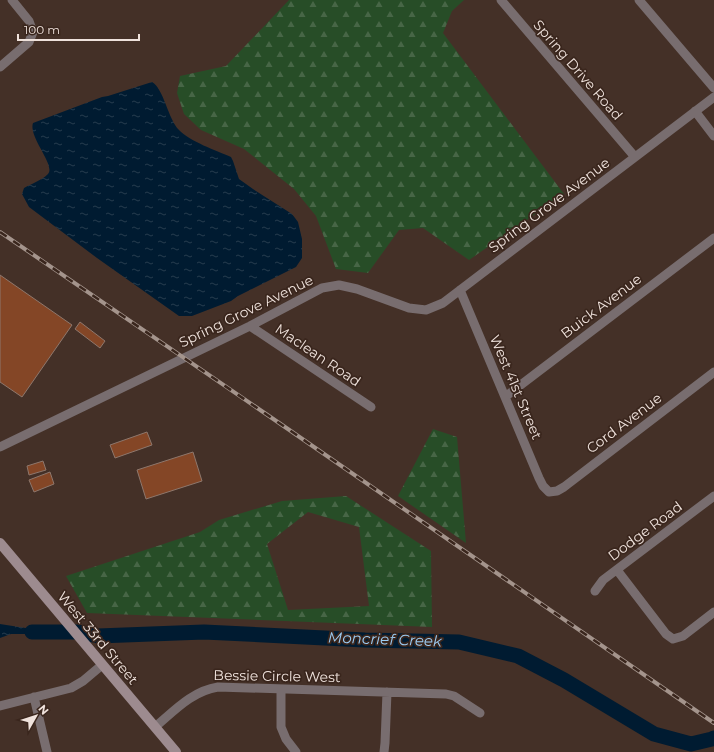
<svg xmlns="http://www.w3.org/2000/svg" width="714" height="752" font-family="Montserrat,sans-serif">
<defs>
<pattern id="forest-firs" width="22" height="20" patternUnits="userSpaceOnUse"><rect width="22" height="20" fill="#274d27"/><path d="M5 1l3.5 6h-7zM16 11l3.5 6h-7z" fill="#476646"/></pattern>
<pattern id="water-ripples" width="26" height="14" patternUnits="userSpaceOnUse"><rect width="26" height="14" fill="#001b31"/><path d="M2 4q2-2 4 0t4 0M15 11q2-2 4 0t4 0" fill="none" stroke="#263c4e"/></pattern>
</defs>
<rect width="100%" height="100%" fill="#443027"/>
<path fill="url(#forest-firs)" fill-rule="evenodd" d="M289,0H464L452,11L443,33L564,194L469,260L423,228L399,230L368,273L336,269L316,216L294,189L244,149L201,130L184,114L177,93L180,76L226,66Z
M433,429L457,437L466,543L398,496Z
M346,496L431,551L432,627L87,613L66,576L200,532L219,520L282,501ZM308,512L359,527L369,606L288,610L267,544Z"/>
<path fill="url(#water-ripples)" d="M152,82C164,89 168,119 179,130C189,141 217,151 231,157L233,161L239,179L253,189L292,214L298,222L302,239V258L296,267L238,296L231,301L192,316H179L97,258L29,207L22,194L24,188C31,184 42,180 48,174C56,165 28,137 33,123L102,97L108,96Z
M0,624L32,629L31,634H11L0,638Z"/>
<g fill="none" stroke-linecap="round" stroke-linejoin="round">
<path stroke="#001b31" stroke-width="15" d="M32,632H78L98,636L204,632L365,640L459,642L518,656L564,680L654,734L691,744L712,739L714,738"/>
</g>
<path fill="#844626" stroke="#8e776c" d="M0,275L72,325L22,397L0,382Z
M80,322L105,341L100,348L75,329Z
M147,432L152,445L115,458L110,445Z
M193,452L202,481L146,499L137,470Z
M43,461L46,470L29,475L27,466Z
M50,472L54,484L34,492L29,480Z"/>
<g fill="none" stroke-linecap="round" stroke-linejoin="round">
<path stroke="#786d6f" stroke-width="9" d="M501,0L635,157
M639,0L714,88
M0,67L29,42L33,32L29,21L12,0
M695,111L714,136
M460,290L539,478L543,486L549,492L557,491L564,487L714,372
M250,326L371,407
M505,397L714,238
M0,447L250,326L322,288L339,285L357,289L409,308L426,310L443,303L714,97
M617,570L666,634L673,639L683,636L714,612
M595,591L603,580L714,496
M281,689V727L286,739L296,752
M34,697L47,752
M0,706L71,688L83,681L102,665
M155,727C174,711 192,691 218,687L446,694L454,696L480,713
M384,752L385,743L387,692"/>
<path stroke="#9d8b8f" stroke-width="10" d="M0,543L176,752"/>
<g stroke="#a4948c" stroke-width="4">
<path id="rail" d="M0,232L285,427L714,723"/>
</g>
<use href="#rail" stroke="#3a261d" stroke-width="2.5" stroke-dasharray="8" stroke-linecap="butt"/>
</g>
<g text-anchor="middle" dominant-baseline="central" stroke-width="3.5" stroke-linejoin="round" paint-order="stroke">
<g font-size="14" fill="#efe2dc" stroke="#3a261d">
<text transform="translate(578 70) rotate(49)">Spring Drive Road</text>
<text transform="translate(549 205) rotate(-37)">Spring Grove Avenue</text>
<text transform="translate(601 306) rotate(-37)">Buick Avenue</text>
<text transform="translate(246 311) rotate(-26)">Spring Grove Avenue</text>
<text transform="translate(318 355) rotate(34)">Maclean Road</text>
<text transform="translate(516 387) rotate(67)">West 41st Street</text>
<text transform="translate(624 423) rotate(-37)">Cord Avenue</text>
<text transform="translate(645 531) rotate(-37)">Dodge Road</text>
<text transform="translate(98 638) rotate(50)">West 33rd Street</text>
<text transform="translate(277 676) rotate(1)">Bessie Circle West</text>
</g>
<g font-size="15" font-style="italic" fill="#9ccdf5" stroke="#3a261d">
<text transform="translate(385 639) rotate(2)">Moncrief Creek</text>
</g>
</g>
<g transform="translate(36 716) rotate(51)" stroke="#3a261d" stroke-width="3" paint-order="stroke">
<path d="M0-3L7 15L0 10L-7 15Z" fill="#efe2dc"/>
<text y="-6" font-size="11" font-weight="bold" text-anchor="middle" fill="#efe2dc">N</text>
</g>
<path d="M18 34v6h121v-6" fill="none" stroke="#efe2dc" stroke-width="2"/>
<text x="24" y="34" font-size="12" fill="#efe2dc" stroke="#3a261d" stroke-width="3" paint-order="stroke">100 m</text>
</svg>
